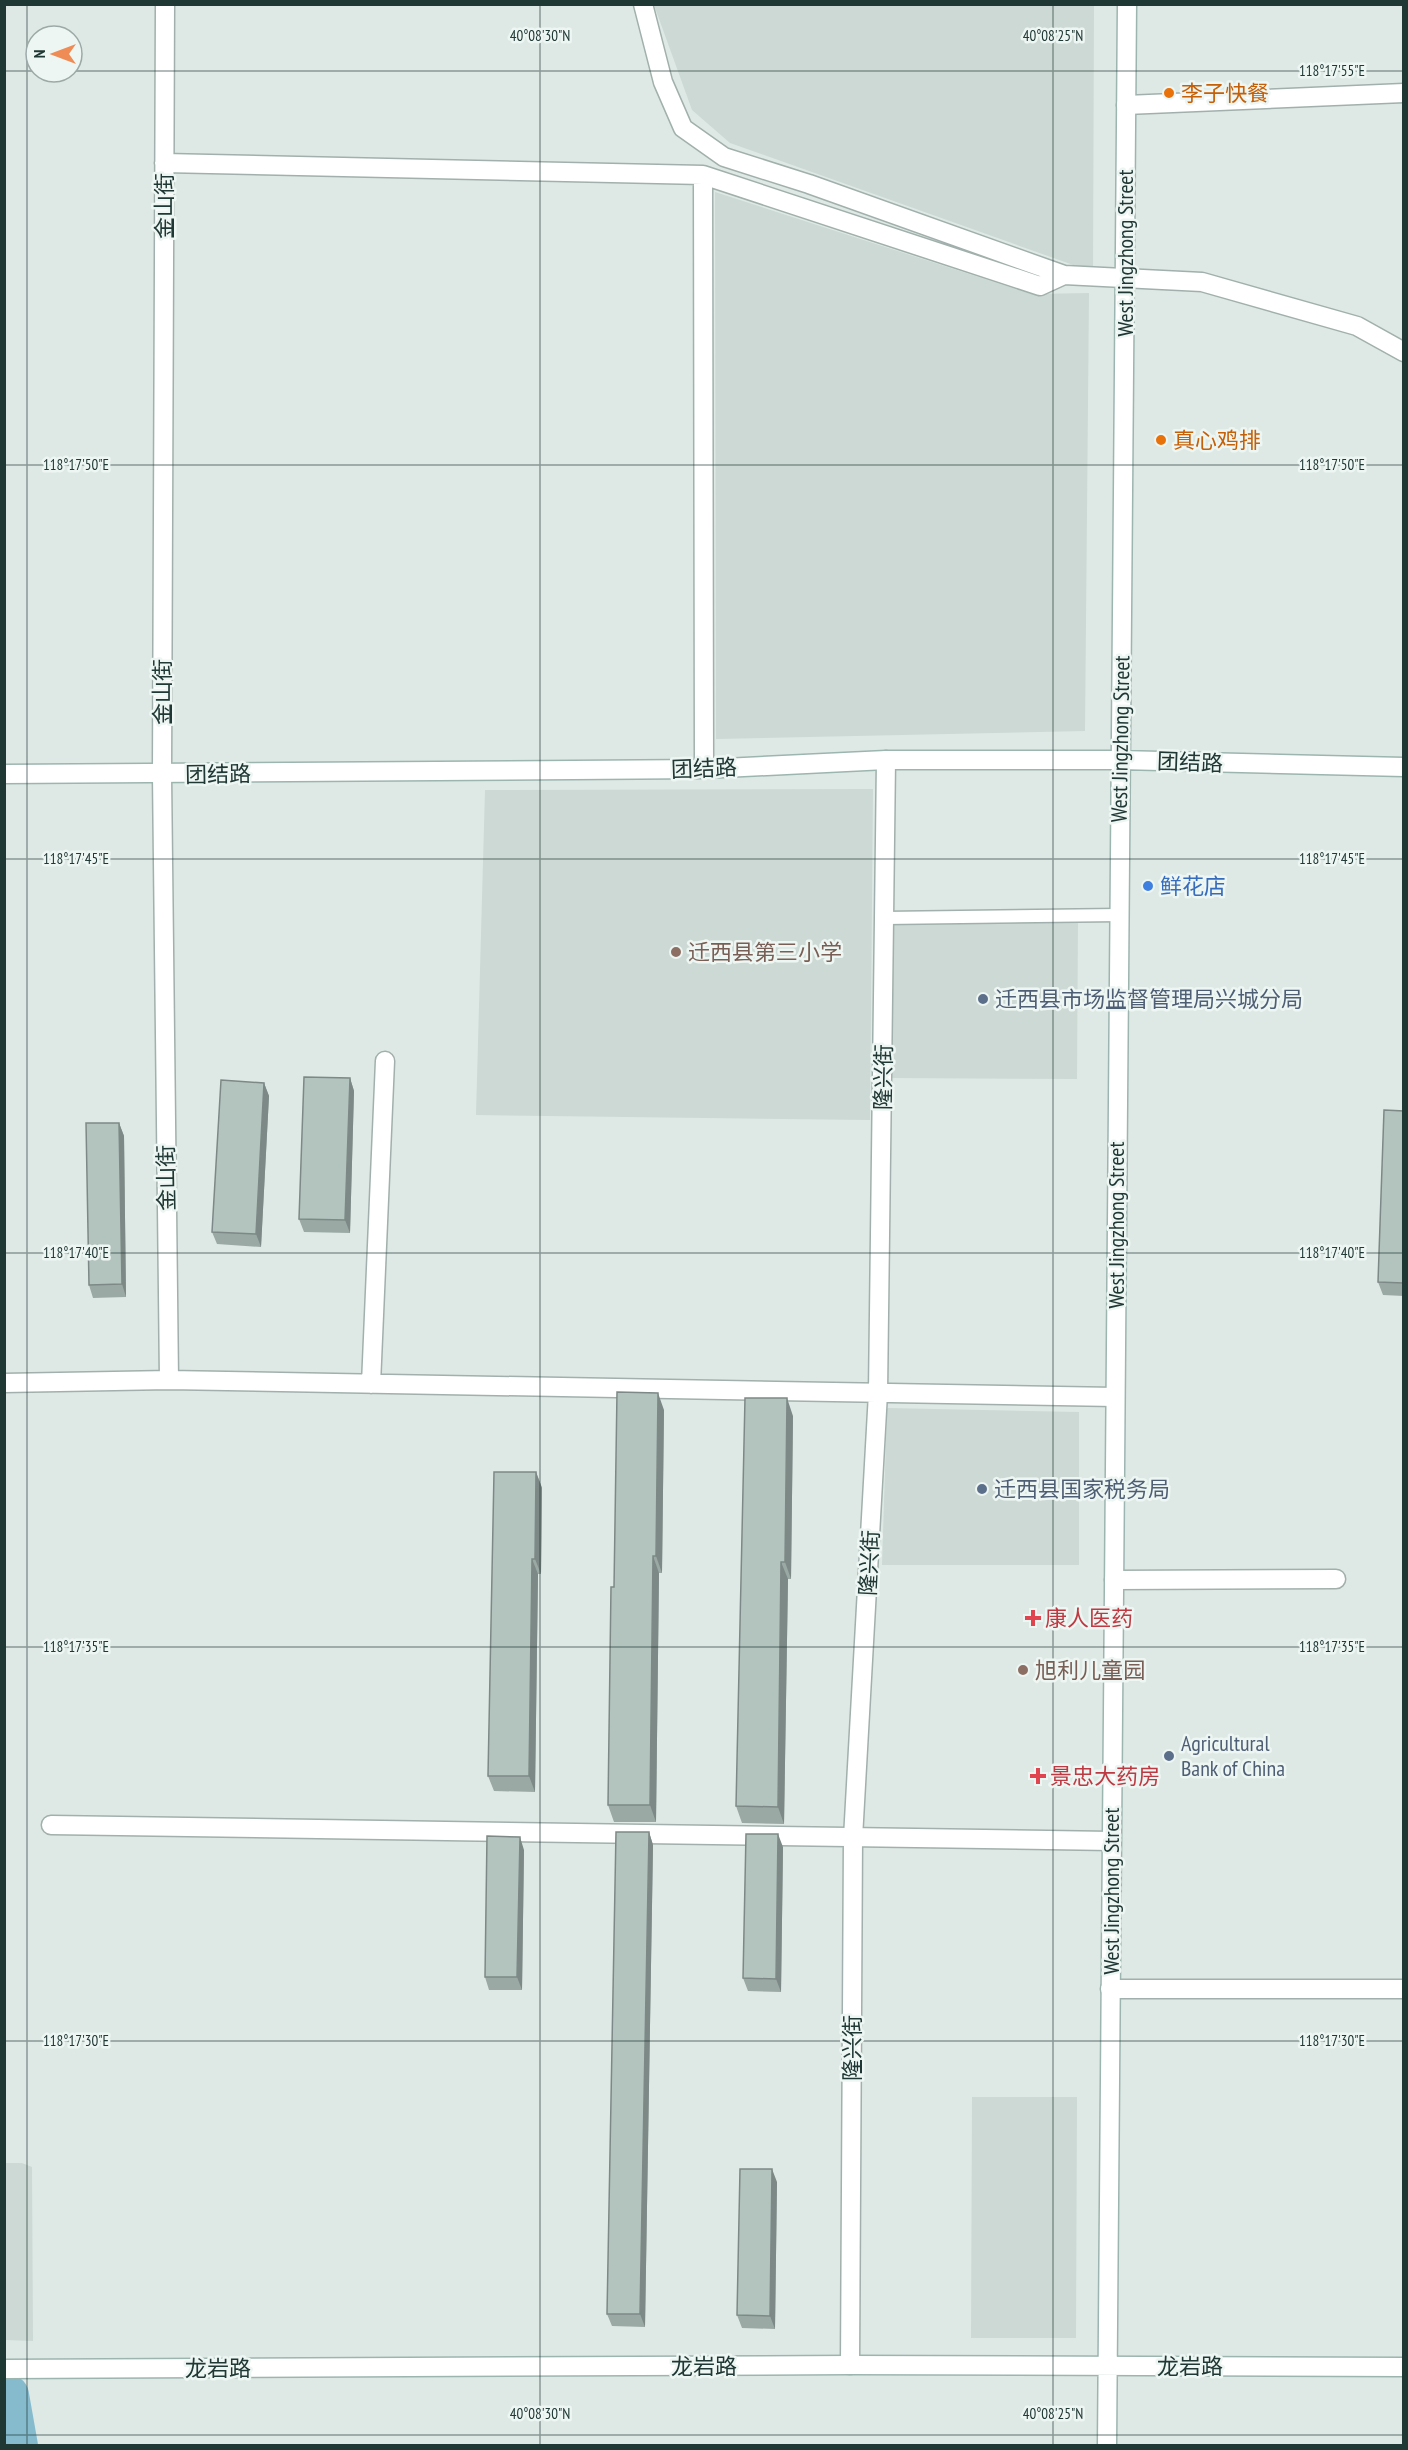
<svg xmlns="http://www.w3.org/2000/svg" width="1408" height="2450" font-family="'PT Sans Narrow','Noto Sans SC',sans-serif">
<rect width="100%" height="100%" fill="#dee9e5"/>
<path fill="#ccd9d4" d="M654,5H1094L1093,272L730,143L692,110Z
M715,192L1031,294L1089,293L1085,731L716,739Z
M873,789L870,1120L476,1115L485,790Z
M1078,918L1077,1079L888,1078L890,920Z
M887,1408L1079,1412V1565H882Z
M972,2097H1077L1076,2338H971Z
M5,2163H22L32,2167L33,2341L5,2340Z"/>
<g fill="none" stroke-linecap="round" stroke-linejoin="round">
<path stroke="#86bbce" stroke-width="40" d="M9,2395L18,2446"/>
<g stroke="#a1b0ac" stroke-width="15">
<path id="lane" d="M885,918L1119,915"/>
</g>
<g stroke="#a1b0ac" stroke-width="21">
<path id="street" d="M165,4L162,775L169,1380
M643,4L663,82L683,128L724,157L809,184L1064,275L1202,282L1357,326L1404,352
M1126,105L1404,93
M164,163L703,175L1040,286L1064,275
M703,175L704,769
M4,1383L169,1380L1115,1397
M371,1384L385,1061
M1114,1580L1336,1579
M51,1825L1111,1841
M1110,1989H1404
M850,2365L853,1838L878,1393L886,760"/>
</g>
<g stroke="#9db5af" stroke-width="21">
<path id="secondary" d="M4,774L704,769L886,760H1120L1404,767
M4,2369L850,2365L1404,2367
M1107,2446L1127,4"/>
</g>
<use href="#lane" stroke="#fff" stroke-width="12"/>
<use href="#street" stroke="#fff" stroke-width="18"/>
<use href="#secondary" stroke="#fff" stroke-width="18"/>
</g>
<path fill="#9aa9a4" d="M350,1078L354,1091L350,1233L304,1232L299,1219Z
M264,1083L269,1096L261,1247L217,1244L212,1232Z
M1404,1111V1296L1383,1295L1378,1282Z
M119,1123L124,1136L126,1297L93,1298L89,1285Z
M664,1410L662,1573H659L656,1822H614L608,1805L614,1587Z
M793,1416L791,1579H788L784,1824L742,1823L736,1806Z
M536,1472L542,1488L541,1574H538L535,1792L494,1791L488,1776Z
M649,1832L653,1845L645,2327L612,2326L607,2314Z
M783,1847L781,1992L748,1991L743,1978Z
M524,1850L522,1990H489L485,1977Z
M777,2182L775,2329L742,2328L737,2315Z"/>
<path fill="#7d8986" d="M350,1078L354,1091L350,1233L345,1220Z
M264,1083L269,1096L261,1247L256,1234Z
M119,1123L124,1136L126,1297L122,1284Z
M658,1393L664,1410L662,1573L656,1556Z
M787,1398L793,1416L791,1579L785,1562Z
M536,1472L542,1488L541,1574L535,1559Z
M653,1556L659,1573L656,1822L650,1805Z
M532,1559L538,1574L535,1792L529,1776Z
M781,1562L788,1579L784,1824L778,1807Z
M649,1832L653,1845L645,2327L640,2314Z
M778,1834L783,1847L781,1992L776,1979Z
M520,1837L524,1850L522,1990L517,1977Z
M772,2169L777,2182L775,2329L770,2316Z"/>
<path fill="#b3c4bf" stroke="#7d8986" stroke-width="1.5" d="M304,1077L350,1078L345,1220L299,1219Z
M221,1080L264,1083L256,1234L212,1232Z
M1384,1110L1404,1111V1283L1378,1282Z
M86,1123H119L122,1284L89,1285Z
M617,1392L658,1393L656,1556H653L650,1805H608L611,1587H614Z
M745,1398H787L785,1562H781L778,1807L736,1806Z
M494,1472H536L535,1559H532L529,1776H488Z
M616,1832H649L640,2314H607Z
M746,1834H778L776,1979L743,1978Z
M487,1836L520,1837L517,1977H485Z
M740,2169H772L770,2316L737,2315Z"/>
<path fill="none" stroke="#203834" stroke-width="1.5" stroke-opacity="0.45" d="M27,4V2446M540,4V2446M1053,4V2446M4,71H36M72,71H1404M4,465H1404M4,859H1404M4,1253H1404M4,1647H1404M4,2041H1404M4,2435H1404"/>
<g fill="#e8710a" stroke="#eef6f3" stroke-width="2">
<circle cx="1169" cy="93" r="6"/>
<circle cx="1161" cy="440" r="6"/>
</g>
<circle fill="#3f7fe0" stroke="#eef6f3" stroke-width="2" cx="1148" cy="886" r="6"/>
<g fill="#8d6e63" stroke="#eef6f3" stroke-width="2">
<circle cx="676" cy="952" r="6"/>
<circle cx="1023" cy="1670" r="6"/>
</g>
<g fill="#5c6f8a" stroke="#eef6f3" stroke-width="2">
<circle cx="983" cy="999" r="6"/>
<circle cx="982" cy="1489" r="6"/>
<circle cx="1169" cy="1756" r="6"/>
</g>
<g fill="#e0444e" stroke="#eef6f3" stroke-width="2">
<path d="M1030 1609h6v6h6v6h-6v6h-6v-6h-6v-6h6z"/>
<path d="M1035 1767h6v6h6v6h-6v6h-6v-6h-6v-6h6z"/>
</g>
<g text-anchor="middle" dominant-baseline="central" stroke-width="5" stroke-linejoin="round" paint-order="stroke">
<g font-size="22" fill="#c56008" stroke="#eef6f3" text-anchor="start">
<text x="1181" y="93">李子快餐</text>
<text x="1173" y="440">真心鸡排</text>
</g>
<g font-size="22" fill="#203834" stroke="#eef6f3">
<text transform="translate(164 206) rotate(-90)">金山街</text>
<text transform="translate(1125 253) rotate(-90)">West Jingzhong Street</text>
<text transform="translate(162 692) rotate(-90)">金山街</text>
<text transform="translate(1120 739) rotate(-89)">West Jingzhong Street</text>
<text transform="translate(1190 762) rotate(2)">团结路</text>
<text transform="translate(704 768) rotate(-2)">团结路</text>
<text transform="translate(218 774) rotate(-1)">团结路</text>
<text transform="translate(883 1077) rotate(-89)">隆兴街</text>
<text transform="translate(166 1178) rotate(-91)">金山街</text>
<text transform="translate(1116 1225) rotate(-90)">West Jingzhong Street</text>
<text transform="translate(869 1563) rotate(-87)">隆兴街</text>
<text transform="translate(1111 1891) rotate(-90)">West Jingzhong Street</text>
<text transform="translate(852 2048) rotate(-90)">隆兴街</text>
<text x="704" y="2366">龙岩路</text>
<text x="1190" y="2366">龙岩路</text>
<text x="218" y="2368">龙岩路</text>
</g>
<g font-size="22" fill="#366cbe" stroke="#eef6f3" text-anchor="start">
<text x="1160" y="886">鲜花店</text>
</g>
<g font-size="22" fill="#785e54" stroke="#eef6f3" text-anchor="start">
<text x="688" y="952">迁西县第三小学</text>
<text x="1035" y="1670">旭利儿童园</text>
</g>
<g font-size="22" fill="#4e5e75" stroke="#eef6f3" text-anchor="start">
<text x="995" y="999">迁西县市场监督管理局兴城分局</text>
<text x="994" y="1489">迁西县国家税务局</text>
<text x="1181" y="1743">Agricultural<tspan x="1181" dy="25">Bank of China</tspan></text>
</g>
<g font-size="22" fill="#be3a42" stroke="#eef6f3" text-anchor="start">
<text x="1045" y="1618">康人医药</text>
<text x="1050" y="1776">景忠大药房</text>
</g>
</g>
<g font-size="15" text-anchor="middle" fill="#203834" stroke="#eef6f3" stroke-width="5" stroke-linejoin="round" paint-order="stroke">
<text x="540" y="41">40°08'30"N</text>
<text x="1053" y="41">40°08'25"N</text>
<text x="1332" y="76">118°17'55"E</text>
<text x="1332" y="470">118°17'50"E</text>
<text x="76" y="470">118°17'50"E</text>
<text x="1332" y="864">118°17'45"E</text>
<text x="76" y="864">118°17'45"E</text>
<text x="1332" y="1258">118°17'40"E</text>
<text x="76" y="1258">118°17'40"E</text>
<text x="76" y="1652">118°17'35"E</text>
<text x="1332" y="1652">118°17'35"E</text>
<text x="76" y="2046">118°17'30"E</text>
<text x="1332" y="2046">118°17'30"E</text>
<text x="540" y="2419">40°08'30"N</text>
<text x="1053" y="2419">40°08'25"N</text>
</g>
<rect width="1408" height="2450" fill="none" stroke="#203834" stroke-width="12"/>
<g transform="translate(54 54) rotate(270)"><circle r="28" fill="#eef6f3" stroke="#9caaa7" stroke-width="1.5"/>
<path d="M0-4.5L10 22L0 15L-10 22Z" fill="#ef8c56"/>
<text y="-9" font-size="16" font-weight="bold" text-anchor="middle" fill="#203834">N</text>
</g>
</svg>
